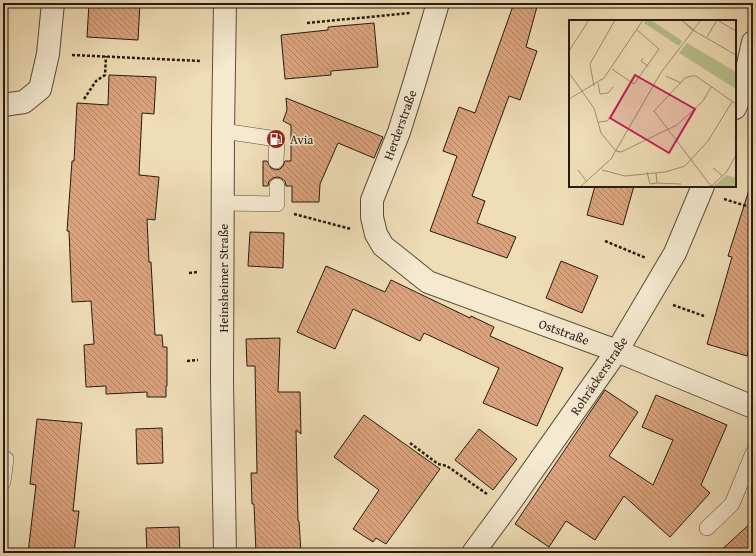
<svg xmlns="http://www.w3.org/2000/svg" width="756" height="556" font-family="'Gentium Book Plus',serif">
<defs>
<pattern id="building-back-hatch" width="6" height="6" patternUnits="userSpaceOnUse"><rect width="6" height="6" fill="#dba37d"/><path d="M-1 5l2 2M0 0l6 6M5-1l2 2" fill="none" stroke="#b18465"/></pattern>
</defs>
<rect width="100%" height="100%" fill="#efddb6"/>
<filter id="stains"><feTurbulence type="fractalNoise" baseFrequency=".005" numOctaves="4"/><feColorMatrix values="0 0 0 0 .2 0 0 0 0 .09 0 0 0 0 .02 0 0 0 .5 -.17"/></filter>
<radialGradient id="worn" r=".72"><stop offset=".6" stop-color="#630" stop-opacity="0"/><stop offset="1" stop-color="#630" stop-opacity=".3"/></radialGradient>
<path fill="url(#building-back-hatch)" stroke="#251b14" d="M89,3H140L138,40L87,37Z
M514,3H538L526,47L537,51L520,100L509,96L472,196L485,201L477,223L516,237L507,258L430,231L457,156L443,151L459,107L475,113Z
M374,23L378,67L331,71V75L285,79L281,35L328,30V27Z
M109,75L156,77L154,114L142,113L139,175L159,177L155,220L147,219L149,262H151L155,335H162L163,347H167V386H166V397H147V392L106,394V386L86,387L84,345L94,344L91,301L72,302L69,231H67L72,161H74L77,103L108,105Z
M286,98L383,137L374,158L338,143L320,184L319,202H292V186H286L285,181L281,178L277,177L273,178L269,181L268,186H263V161H267L271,168L276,170L280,169L283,166L285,161H291V125L283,121L287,110Z
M595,186H634L623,225L587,215Z
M749,190H753V334L747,356L707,344L732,257L728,256Z
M250,232L284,233L283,268L248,266Z
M561,261L598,276L582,313L546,298Z
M326,266L385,292L391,280L470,318L471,316L494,327L490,336L563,368L537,426L483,403L499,368L424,333L420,341L353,309L335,349L297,332Z
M280,338L278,392H300L301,434L296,430L298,521H299L301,553H256L254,504H252L251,473H257L255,366H247L246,339Z
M605,390L638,412L609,456L653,485L673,440L642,427L656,395L727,425L701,485L710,493L670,537L624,496L595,540L566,521L549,547L515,524Z
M364,415L440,469L386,544L376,538L373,542L353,529L379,490L334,457Z
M37,419L82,423L73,511H79L74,553H28L36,485L30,484Z
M162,428L163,463L137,464L136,429Z
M479,429L517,459L493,490L455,460Z
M753,521V553H718Z
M179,527L180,553H147L146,528Z"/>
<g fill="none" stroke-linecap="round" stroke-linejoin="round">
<g stroke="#584c3c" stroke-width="16">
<path id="service" d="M223,131L277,139L276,161
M222,203L277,204V186
M3,482L6,459
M707,528L732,504L753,453"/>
</g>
<g stroke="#584c3c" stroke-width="24">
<path id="minor" d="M438,3L415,81L399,132L372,200V217L376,234L383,246L428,282L617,351L753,407
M3,105L24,102L40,89L48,54L53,3
M735,108L742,92L753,42
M473,553L509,504L617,351L675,253L703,186"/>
</g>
<g stroke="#584c3c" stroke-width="24">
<path id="tertiary" d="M225,3L223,131L222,382L225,553"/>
</g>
<path stroke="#251b14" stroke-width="2.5" stroke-dasharray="3 2" stroke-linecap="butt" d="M307,23L410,13
M72,55L201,61
M84,99L96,81L105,75L106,56
M724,199L753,208
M294,214L351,229
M605,241L646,258
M189,273L198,272
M673,305L704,316
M187,361L198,360
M410,443L438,464L447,466L487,494"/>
<use href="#service" stroke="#f5e9d0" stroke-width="15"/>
<use href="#minor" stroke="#f5e9d0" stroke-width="22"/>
<use href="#tertiary" stroke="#f5e9d0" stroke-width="22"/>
</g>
<defs>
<g id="fuel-disc" transform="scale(1)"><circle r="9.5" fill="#8f2418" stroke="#f5e9d0"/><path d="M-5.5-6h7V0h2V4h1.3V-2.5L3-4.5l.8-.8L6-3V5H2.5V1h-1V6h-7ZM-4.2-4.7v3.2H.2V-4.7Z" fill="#fff"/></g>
</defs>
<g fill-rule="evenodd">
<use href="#fuel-disc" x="276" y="139"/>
</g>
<g text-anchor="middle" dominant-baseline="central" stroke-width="3" stroke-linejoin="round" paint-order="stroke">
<g font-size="13" fill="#251b14" stroke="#f5e9d0">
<text transform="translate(400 125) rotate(-70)">Herderstraße</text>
<text transform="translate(223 278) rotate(-90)">Heinsheimer Straße</text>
<text transform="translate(564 332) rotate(20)">Oststraße</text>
<text transform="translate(599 376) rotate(-56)">Rohräckerstraße</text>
</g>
<g font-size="13" fill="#251b14" stroke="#f5e9d0" text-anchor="start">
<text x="290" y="139">Avia</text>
</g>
</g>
<g transform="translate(569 20)">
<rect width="167" height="167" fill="#efddb6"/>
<path d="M158,155L167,158V167H143Z" fill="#b9c18e"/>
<path d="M77,0H82L113,21L110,26L75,3ZM118,23L167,52V69L110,33Z" fill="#b9c18e"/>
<path fill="none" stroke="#9e8f75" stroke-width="1" d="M112,0L125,10M116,3L122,9L167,35M138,17L148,0L167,11M0,31L20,0M74,38L72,41L79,46M43,49L65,64L90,29L68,10M0,53L25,88L32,113L47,131M97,56L112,63M29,63L31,74L39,73L44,67M25,66L21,44L46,0M0,79L35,58L74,0M167,84L127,56H122L116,58L85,91L142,166L157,153L167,135M30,102L38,101L46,91M47,131L52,132L108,105L134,81L142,67M144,148L154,156M9,150L18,162M33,150L56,156L96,152L116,146L139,121L163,82M78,152L81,164L88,163L87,153M88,163L112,164M11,167L42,139L91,54L132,0"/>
<path fill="#c2185b" fill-opacity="0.15" stroke="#c2185b" stroke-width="2" d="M66,55L126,89L100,133L41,98Z"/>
<rect width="167" height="167" fill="none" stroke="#251b14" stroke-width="2"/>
</g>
<rect width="756" height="556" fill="none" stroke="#efddb6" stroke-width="16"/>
<rect x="4" y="4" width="748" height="548" fill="none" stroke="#251b14" stroke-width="2"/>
<rect x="8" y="8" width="740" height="540" fill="none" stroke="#251b14"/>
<rect width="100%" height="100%" filter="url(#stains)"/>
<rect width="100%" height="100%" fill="url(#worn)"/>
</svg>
